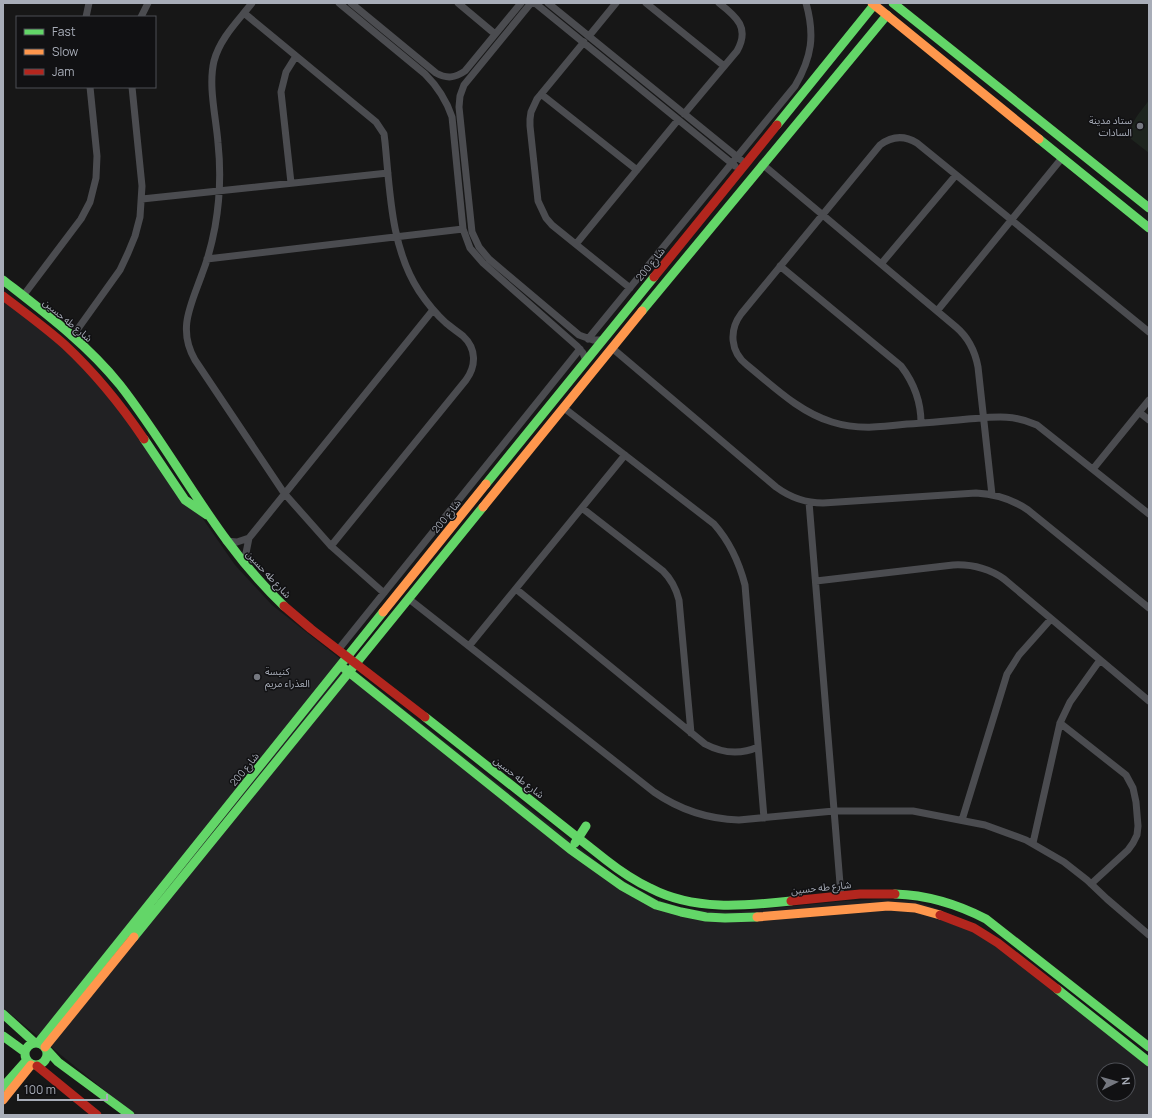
<svg xmlns="http://www.w3.org/2000/svg" width="1152" height="1118" font-family="Manrope,'Noto Sans Arabic',sans-serif">
<rect width="100%" height="100%" fill="#171717"/>
<path fill="#212123" fill-rule="evenodd" d="M3,291L43,326L135,421L235,565L272,605L615,876L656,899L684,908L698,910L735,912L845,901L885,899L913,901L930,906L972,923L1149,1056V1115H135L3,1008ZM1104,1070H1128V1094H1104Z"/>
<path fill="#1d241e" d="M1149,100V153L1131,139C1129,122 1140,113 1149,100Z"/>
<g fill="none" stroke-linecap="round" stroke-linejoin="round">
<path stroke="#4b4c50" stroke-width="7" d="M252,3C238,21 220,38 214,61C208,86 216,117 218,143C221,171 220,199 215,227C212,243 208,259 202,274C191,305 177,329 195,360L284,493L331,546L384,593
M339,3L425,74C438,87 446,99 452,117L463,229L470,248L483,263L577,346L583,353L586,361
M351,3L436,73C447,79 455,78 465,71L521,3
M458,3L495,34
M531,3L464,85L460,96L459,107L472,232L479,247L489,259L579,335L593,340H603
M535,3L735,166
M548,3L741,160
M646,3L724,66
M244,13L376,122L384,134L385,142C390,192 391,248 419,291C427,303 436,314 446,323C452,328 458,332 463,336C477,349 476,366 466,380L331,546
M86,17L89,3
M141,17L148,3
M589,36L616,3
M584,42L537,99L531,112L530,119V126L538,201L546,218L552,225L630,288
M541,94L637,170
M684,114L737,51C750,28 737,17 719,3
M762,164L956,327C969,338 975,351 978,367L992,495
M291,183L281,92L286,72L296,56
M142,199L388,173
M576,244L678,120
M207,259L463,229
M881,264L956,175
M780,266L901,366C914,383 921,401 921,423
M23,296L81,219L90,202L96,178L97,156L90,87
M937,311L1062,158
M1149,332L917,143C904,135 892,136 880,145L741,314C729,330 730,352 747,365C773,386 799,412 832,422C857,430 882,427 908,424C928,423 948,421 968,419C994,417 1013,414 1037,425L1149,514
M72,337L120,270L128,253L135,236L140,217L142,186L132,87
M588,339L795,86C812,57 815,35 806,3
M612,348L776,487C791,498 805,503 823,503L976,493C995,494 1012,499 1028,510L1149,608
M564,408L714,524C730,542 739,562 745,585L764,818
M1139,412L1149,420
M1093,469L1149,400
M809,502L841,896
M582,508L663,571C671,579 676,588 679,600L691,733
M226,541L237,542L249,538
M248,568L246,553L249,538L433,310
M816,581L953,565C972,564 988,568 1004,579L1149,701
M516,589L705,744C722,753 740,755 758,747
M409,599L654,792C680,810 707,819 739,820L834,811H913L985,825L1026,840L1064,862L1087,880L1107,899L1149,935
M469,646L625,455
M338,650L580,349
M1060,723L1126,775L1133,788L1136,802L1138,826L1137,835L1133,843L1128,850L1091,884
M962,820L1007,674L1019,655L1051,619
M1033,843L1060,723L1070,702L1100,660"/>
<path stroke="#63d668" stroke-width="9" d="M893,3L1149,208
M777,125L874,5
M1039,139L1149,228
M3,280C44,312 87,344 120,385C177,458 216,542 284,606
M642,311L887,15
M144,439L185,500L207,515
M486,484L654,277
M345,669L570,849L622,886L656,905L681,912L706,917L725,918L757,917
M425,717L606,860C620,871 635,881 650,888C694,911 744,906 791,901
M575,843L586,826
M895,894C928,895 957,904 986,919L1149,1047
M134,937L483,507
M1057,989L1149,1062
M3,1014L35,1043
M3,1036L25,1052
M25 1054a11 11 0 1 1 22 0a11 11 0 1 1-22 0Z
M38,1043L383,612
M47,1050L58,1062L130,1115
M3,1087L26,1061"/>
<path stroke="#ff974d" stroke-width="9" d="M872,3L1039,139
M483,507L642,311
M383,612L486,484
M757,917L888,906L915,908L940,915
M45,1047L134,937
M3,1100L31,1065"/>
<path stroke="#b3261e" stroke-width="9" d="M654,277L777,125
M3,296C24,312 46,328 65,345C95,373 121,405 144,439
M284,606L311,629L425,717
M791,901L860,894H895
M940,915L974,928L998,943L1057,989
M37,1066L97,1115"/>
</g>
<g fill="#757880" stroke="#111113" stroke-width="1.5">
<circle cx="1140" cy="126" r="4"/>
<circle cx="257" cy="677" r="4"/>
</g>
<g text-anchor="middle" dominant-baseline="central" stroke-width="3" stroke-linejoin="round" paint-order="stroke">
<g font-size="10" fill="#a8adb8" stroke="#111113" text-anchor="end">
<text x="1132" y="120">ستاد مدينة<tspan x="1132" dy="12">السادات</tspan></text>
<text x="265" y="671" text-anchor="start">كنيسة<tspan x="265" dy="12">العذراء مريم</tspan></text>
</g>
<g font-size="10" fill="#a8adb8" stroke="#111113">
<text transform="translate(650 264) rotate(-51)">شارع 200</text>
<text transform="translate(68 320) rotate(40)">شارع طه حسين</text>
<text transform="translate(446 516) rotate(-51)">شارع 200</text>
<text transform="translate(269 574) rotate(47)">شارع طه حسين</text>
<text transform="translate(244 769) rotate(-51)">شارع 200</text>
<text transform="translate(519 777) rotate(38)">شارع طه حسين</text>
<text transform="translate(821 887) rotate(-6)">شارع طه حسين</text>
</g>
</g>
<rect width="1152" height="1118" fill="none" stroke="#a8adb8" stroke-width="8"/>
<rect x="16" y="16" width="140" height="72" fill="#111113" stroke="#4d4f55"/>
<rect x="24" y="29" width="20" height="6" fill="#63d668" stroke="#4d4f55"/>
<text x="52" y="36" font-size="12" fill="#a8adb8">Fast</text>
<rect x="24" y="49" width="20" height="6" fill="#ff974d" stroke="#4d4f55"/>
<text x="52" y="56" font-size="12" fill="#a8adb8">Slow</text>
<rect x="24" y="69" width="20" height="6" fill="#b3261e" stroke="#4d4f55"/>
<text x="52" y="76" font-size="12" fill="#a8adb8">Jam</text>
<g transform="translate(1116 1082) rotate(84)"><circle r="19" fill="#111113" stroke="#4d4f55"/>
<path d="M0-3L7 15L0 10L-7 15Z" fill="#757880"/>
<text y="-6" font-size="11" font-weight="bold" text-anchor="middle" fill="#a8adb8">N</text>
</g>
<path d="M18 1094v6h89v-6" fill="none" stroke="#a8adb8" stroke-width="2"/>
<text x="24" y="1094" font-size="12" fill="#a8adb8" stroke="#111113" stroke-width="3" paint-order="stroke">100 m</text>
</svg>
